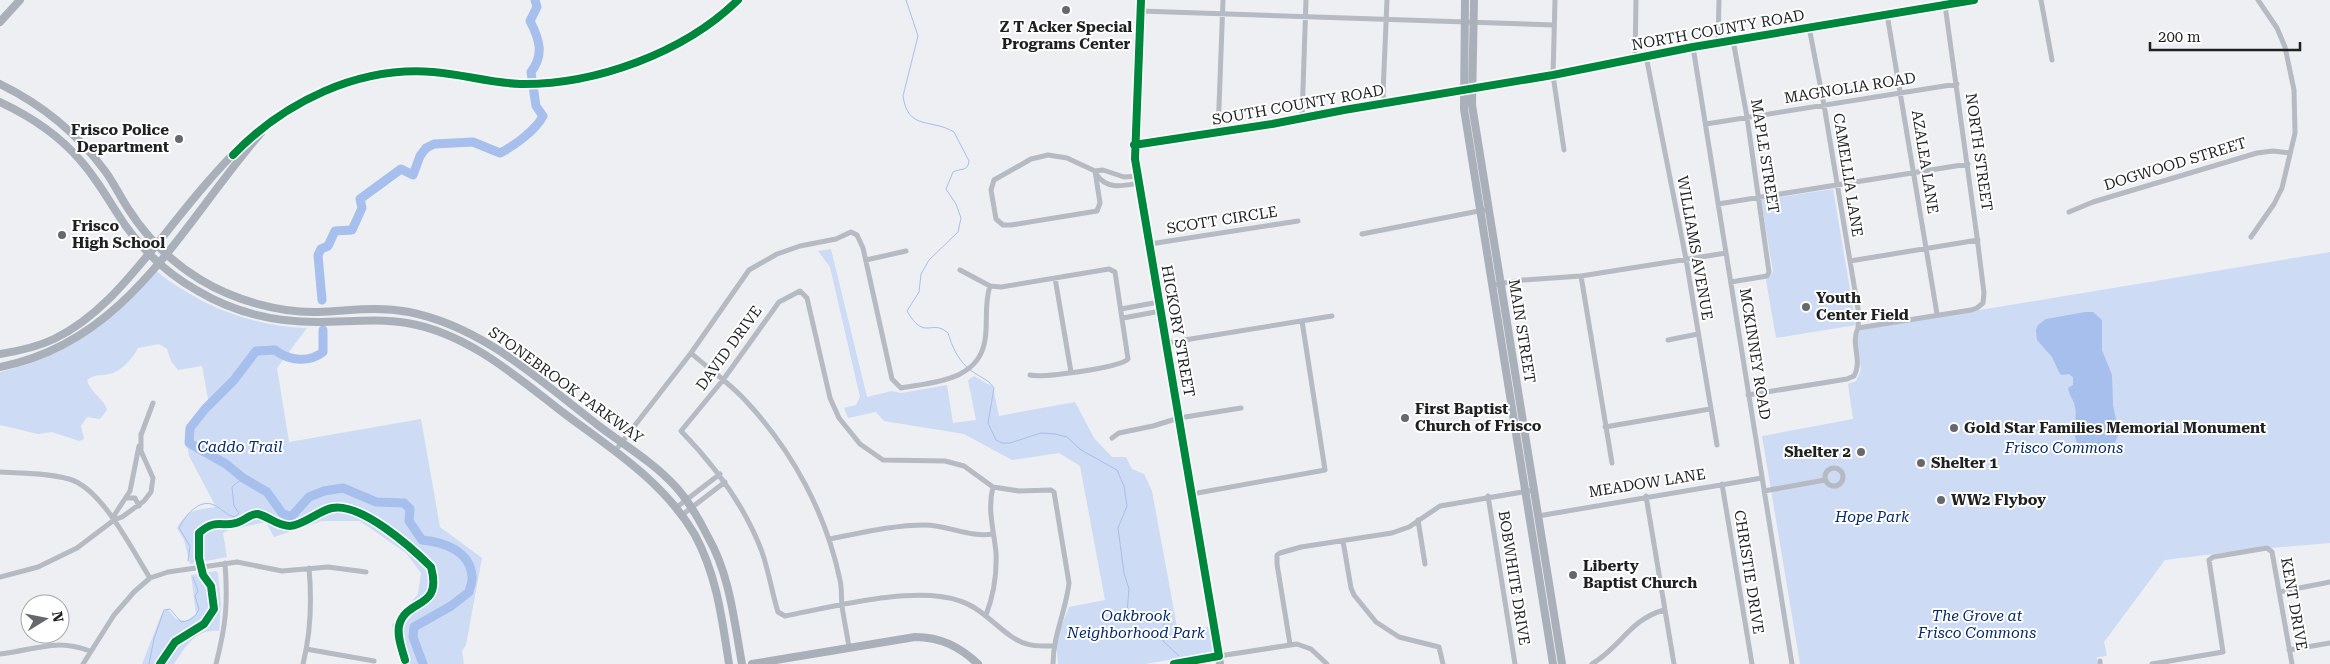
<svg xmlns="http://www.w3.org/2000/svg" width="2330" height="664" font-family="'Roboto Serif',serif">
<rect width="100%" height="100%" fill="#edeff2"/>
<path fill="#cddbf5" d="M1833,189L1856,325L1776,338L1766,280L1773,272L1761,200Z
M831,249L867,397L892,391L901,393L947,385L953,423L976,420L968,380L974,376L993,387L999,416L1075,402L1094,438L1112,457H1126L1132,469L1144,474L1152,491L1177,627L1181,631L1208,627L1213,650L1211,653L1145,664H1058L1056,640L1069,607L1105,600L1080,466L1059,453L1012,460L964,434L884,421L876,412L848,418L844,408L856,405L860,397L830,267L818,251Z
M2330,252V543L2237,551L2165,560L2104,642L2107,656L2097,657V664H1800L1762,436L1853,419L1848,384L1856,381L1861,370L1857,338L1860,330Z
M156,271C201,306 250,326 307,328L277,368L289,442L421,419L440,527L482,558L466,645L462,651L464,664H403L392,625L418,594L421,573L406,553L360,521H322L274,537L266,522L229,530L223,533L227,557L190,564L184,540L177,528C188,509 195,510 216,507L189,456L185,433L209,404L202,366L178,370L171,361L167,349L159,344L138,348C133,358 121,372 109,374C100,376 95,374 87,380C90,393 104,398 107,410L100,419L87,417L81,426L84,439L79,441L52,432L38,434L0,425V372C65,357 114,322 156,271Z
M216,571L218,573L221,604L219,631C196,628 185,647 174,664H142L162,613L167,609L176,619L186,621L196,614L191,575Z"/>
<path fill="#a6bfec" d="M2085,312H2093L2102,320V350L2112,375L2113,405L2119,433L2114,445L2104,451H2083C2067,434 2080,422 2074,403C2072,398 2069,394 2068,388L2073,385V377L2069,374L2062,375L2060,374L2052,357L2037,340L2036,330L2038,325L2046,319Z"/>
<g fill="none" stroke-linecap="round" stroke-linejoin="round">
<path stroke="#a6bfec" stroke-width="1" d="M906,0L918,36L903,96C908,131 931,118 954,132L969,161C968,172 960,168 953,172L946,189L956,204L961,218L958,232L929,260L921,274L919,292L907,311C925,342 931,318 948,333C952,346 957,358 967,367
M970,370L989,382L994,388L988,423L996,440L1002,443H1010L1041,433L1055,434L1067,437L1081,450L1117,470L1124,486L1127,506L1118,528L1124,573L1129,589L1127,612C1138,621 1155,608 1164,621L1163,641L1179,656
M188,561L190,546L179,528C185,516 199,498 214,505C221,508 226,515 235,517L239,513L234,506L232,487L243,478
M149,664L154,639L164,610L170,609L181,622C190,621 195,618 199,609L195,596L198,591L193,577"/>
<path stroke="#a6bfec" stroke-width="9" d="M322,300L318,255L321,249L328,246L335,231L352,230L362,208L360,199L401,169L413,175L420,156L426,148L434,144L473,142L500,153C514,146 536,130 543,116L536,106L531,72C544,55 540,40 530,21L537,7L535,0
M323,330V352C309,363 289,361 275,350L256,351L234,380L205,409L190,428L189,443L226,464L243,478L267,492L282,513L291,517L309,497L324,491L343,488L376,502L404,503L410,509L409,521L422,540C444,542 470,551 472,576C473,581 470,587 469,592L451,606L414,627L413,637L423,664"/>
<path stroke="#b5bac3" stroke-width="5" d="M1555,0L1553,75L1564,150
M2041,0L2052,60
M1140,11L1554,25
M1887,14L1937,314
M1809,27L1824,105L1859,315L1858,328
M1718,43L1719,0
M1693,47L1792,664
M1646,56L1686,259L1717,445
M1635,59L1636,0
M1385,104L1383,94L1387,0
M1302,118L1306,0
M1706,124L1957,84
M1218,133L1223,0
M1095,171L1100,203L1097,211L1011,225H1003L996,219L991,190L994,180L1031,159L1048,155L1067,158L1095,171L1103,170L1124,177L1138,176
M1096,174C1107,190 1122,186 1139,183
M1718,204L1968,164
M2069,212L2093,202L2257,153L2273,151L2290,153
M1362,234L1489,209
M2251,237L2274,204L2282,188L2295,133L2294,90L2285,47L2277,28L2258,0
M1150,244L1298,221
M866,260L906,251
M1850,261L1978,240
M960,270L990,286L1001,287L1109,269L1115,272L1128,359C1119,368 1043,378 1030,375
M1581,276L1612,463
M1055,278L1071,372
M1731,282L1767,276L1769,272L1747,117L1733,40
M1492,285L1523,280L1581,276L1726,253
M1121,309L1159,302
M1123,318L1161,311
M1668,340L1698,334
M1166,343L1332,316
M691,353C709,369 729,383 745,400C792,450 826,513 840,580C842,588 841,597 842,606C844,620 847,634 849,647
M1748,395L1847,379L1854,376C1863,360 1850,344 1858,328L1971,310L1977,308L1983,303L1984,293L1977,237L1945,5
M1605,427L1710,409
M141,435L153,403
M1112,438L1119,433L1153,426L1179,418L1241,408
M615,451L691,353L749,270L777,254L800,246L836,239L851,232L857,235L863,248L892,379L901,388C933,382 979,381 985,340C988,322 984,304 990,286
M1825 477a9 9 0 1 1 18 0a9 9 0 1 1-18 0Z
M0,472C22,473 47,473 69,479C102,488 132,550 150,578
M1722,484L1752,664
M1764,491L1825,480
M1192,494L1325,470L1302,321
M1488,496L1515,664
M1646,496L1674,664
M126,498H135L139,506
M677,507L720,474
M682,515L725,482
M1538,516L1762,478
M114,519L115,514L130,491L139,446
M1418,520L1425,564
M830,539C861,533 893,525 925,525C947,525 971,538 993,534
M1343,541L1351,588L1354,595L1376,622L1399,637L1439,647L1443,664
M0,577L38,567L77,548L114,520L122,517L144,501L151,492L153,478L141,451V434
M2279,592L2330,582
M986,615C994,594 997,575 996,553C994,530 987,510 993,487
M1290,644L1277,564V555L1280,553L1301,547L1392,533L1409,527L1440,506L1534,490
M306,649L374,661
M2289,650L2330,643
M0,654C36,650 54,638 90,651
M1219,656L1297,644L1311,649L1327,664
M2100,661V664
M83,664L114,615L134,592L150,578L168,572L237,562L282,571L328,567L366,572
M216,664C226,625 228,603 225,563
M303,664C311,632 312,601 309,568
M1053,664C1053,635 1066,611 1069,583L1054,492L1051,490L1019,491L993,487L964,466L945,461L883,460L860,444L839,418L830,398L807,298L800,291L779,302L723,380L681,431C716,467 745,506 762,552C769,572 772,593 778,612L785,616C832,607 915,585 960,601C986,609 1004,638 1027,644C1036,647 1046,646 1054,646
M1592,664C1622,646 1629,620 1664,610
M2152,664L2223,652L2209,560L2213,557L2267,548L2272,552L2292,664"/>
<path stroke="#aab0ba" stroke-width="8" d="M1141,0L1135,159L1220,664
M1465,0L1464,109L1553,664
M1474,0L1472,105L1562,664
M0,22L20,0
M0,84C41,104 78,134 105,171C114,183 120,197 129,210C147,238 173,263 201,280C234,300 279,313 318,312C350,311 376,306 409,312C484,327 540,381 599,426C624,445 653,462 675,486C688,500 699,519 708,537C730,575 734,621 742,664
M0,102C30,116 58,134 80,160C98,180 110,203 125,225C145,253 169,275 198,291C235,313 275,322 317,322C348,322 377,318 407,323C468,333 518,378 565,414C613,450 664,482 695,535C717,576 722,619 729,664
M1134,145L1272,124L1344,110L1553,75L1693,47L1974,0
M0,354C19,351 37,347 54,339C99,317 130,277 161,239C188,205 215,171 247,140C268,120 296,104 323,91C355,76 399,69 434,72C455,74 476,80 498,82C581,91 678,58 738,0
M0,367C128,342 182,224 261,133
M752,664L915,637C941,637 960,647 978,664
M1174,664L1219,656"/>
<g stroke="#fff" stroke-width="11">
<path id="cycleway" d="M1141,0L1135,159L1219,656L1174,664
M1134,145L1272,124L1344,110L1553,75L1693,47L1974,0
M233,155C284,102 358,66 433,72C462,74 490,83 520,84C595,85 684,53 738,0
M160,664L175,642L204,624L214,609L211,586L203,575L199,558V533C218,516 224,530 241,521C246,519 252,513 258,514C270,517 277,526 290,526C304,525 318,511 332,508C361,502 412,548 431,567C443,611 406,597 399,626C397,637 402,649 405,660"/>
</g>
<use href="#cycleway" stroke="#00873e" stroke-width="8"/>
</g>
<g fill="#66686b" stroke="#fff" stroke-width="2">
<circle cx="1066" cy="10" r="5"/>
<circle cx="179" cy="139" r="5"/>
<circle cx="62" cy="235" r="5"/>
<circle cx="1806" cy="307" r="5"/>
<circle cx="1405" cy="418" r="5"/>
<circle cx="1954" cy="428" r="5"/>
<circle cx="1861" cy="452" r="5"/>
<circle cx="1921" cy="463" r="5"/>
<circle cx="1941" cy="500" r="5"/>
<circle cx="1573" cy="575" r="5"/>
</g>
<g text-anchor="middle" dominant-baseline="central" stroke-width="4" stroke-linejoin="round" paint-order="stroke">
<g font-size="15" font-weight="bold" fill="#1e2022" stroke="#fff" text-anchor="start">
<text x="1066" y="27" text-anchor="middle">Z T Acker Special<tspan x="1066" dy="17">Programs Center</tspan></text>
<text x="169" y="130" text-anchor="end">Frisco Police<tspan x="169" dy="17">Department</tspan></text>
<text x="72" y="226">Frisco<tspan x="72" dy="17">High School</tspan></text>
<text x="1816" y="298">Youth<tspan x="1816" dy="17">Center Field</tspan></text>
<text x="1415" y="409">First Baptist<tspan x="1415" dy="17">Church of Frisco</tspan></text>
<text x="1964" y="428">Gold Star Families Memorial Monument</text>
<text x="1851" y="452" text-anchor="end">Shelter 2</text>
<text x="1931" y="463">Shelter 1</text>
<text x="1951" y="500">WW2 Flyboy</text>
<text x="1583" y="566">Liberty<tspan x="1583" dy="17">Baptist Church</tspan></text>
</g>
<g font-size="15" fill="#1e2022" stroke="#fff">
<text transform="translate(1718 30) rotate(-10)">NORTH COUNTY ROAD</text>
<text transform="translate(1850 88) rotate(-9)">MAGNOLIA ROAD</text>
<text transform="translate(1298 105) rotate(-10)">SOUTH COUNTY ROAD</text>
<text transform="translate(1979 152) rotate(82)">NORTH STREET</text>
<text transform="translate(1765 156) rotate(81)">MAPLE STREET</text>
<text transform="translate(1925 162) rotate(81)">AZALEA LANE</text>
<text transform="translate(2175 164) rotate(-17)">DOGWOOD STREET</text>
<text transform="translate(1848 175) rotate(81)">CAMELLIA LANE</text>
<text transform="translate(1222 220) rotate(-9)">SCOTT CIRCLE</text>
<text transform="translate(1695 248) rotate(80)">WILLIAMS AVENUE</text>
<text transform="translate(1178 331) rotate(80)">HICKORY STREET</text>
<text transform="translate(1522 331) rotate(81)">MAIN STREET</text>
<text transform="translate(729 348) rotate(-54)">DAVID DRIVE</text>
<text transform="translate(1755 354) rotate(81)">MCKINNEY ROAD</text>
<text transform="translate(566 385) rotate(36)">STONEBROOK PARKWAY</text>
<text transform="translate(1647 483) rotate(-9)">MEADOW LANE</text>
<text transform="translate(1749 572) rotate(81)">CHRISTIE DRIVE</text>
<text transform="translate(1514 578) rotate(81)">BOBWHITE DRIVE</text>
<text transform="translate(2294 604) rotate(80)">KENT DRIVE</text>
</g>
<g font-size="15" font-style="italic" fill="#052970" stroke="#fff">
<text x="240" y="447">Caddo Trail</text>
<text x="2064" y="448">Frisco Commons</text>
<text x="1872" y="517">Hope Park</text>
<text x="1136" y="616">Oakbrook<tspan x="1136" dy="17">Neighborhood Park</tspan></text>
<text x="1977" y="616">The Grove at<tspan x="1977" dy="17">Frisco Commons</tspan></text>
</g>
</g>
<g transform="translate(45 619) rotate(80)"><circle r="24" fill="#ffffff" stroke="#a5a6a7"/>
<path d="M0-4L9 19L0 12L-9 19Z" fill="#66686b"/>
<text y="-8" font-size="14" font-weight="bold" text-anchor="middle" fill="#1e2022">N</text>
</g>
<path d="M2150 42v8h150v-8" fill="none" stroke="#1e2022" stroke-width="2.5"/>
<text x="2158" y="42" font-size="15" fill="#1e2022" stroke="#ffffff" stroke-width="4" paint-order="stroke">200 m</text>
</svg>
